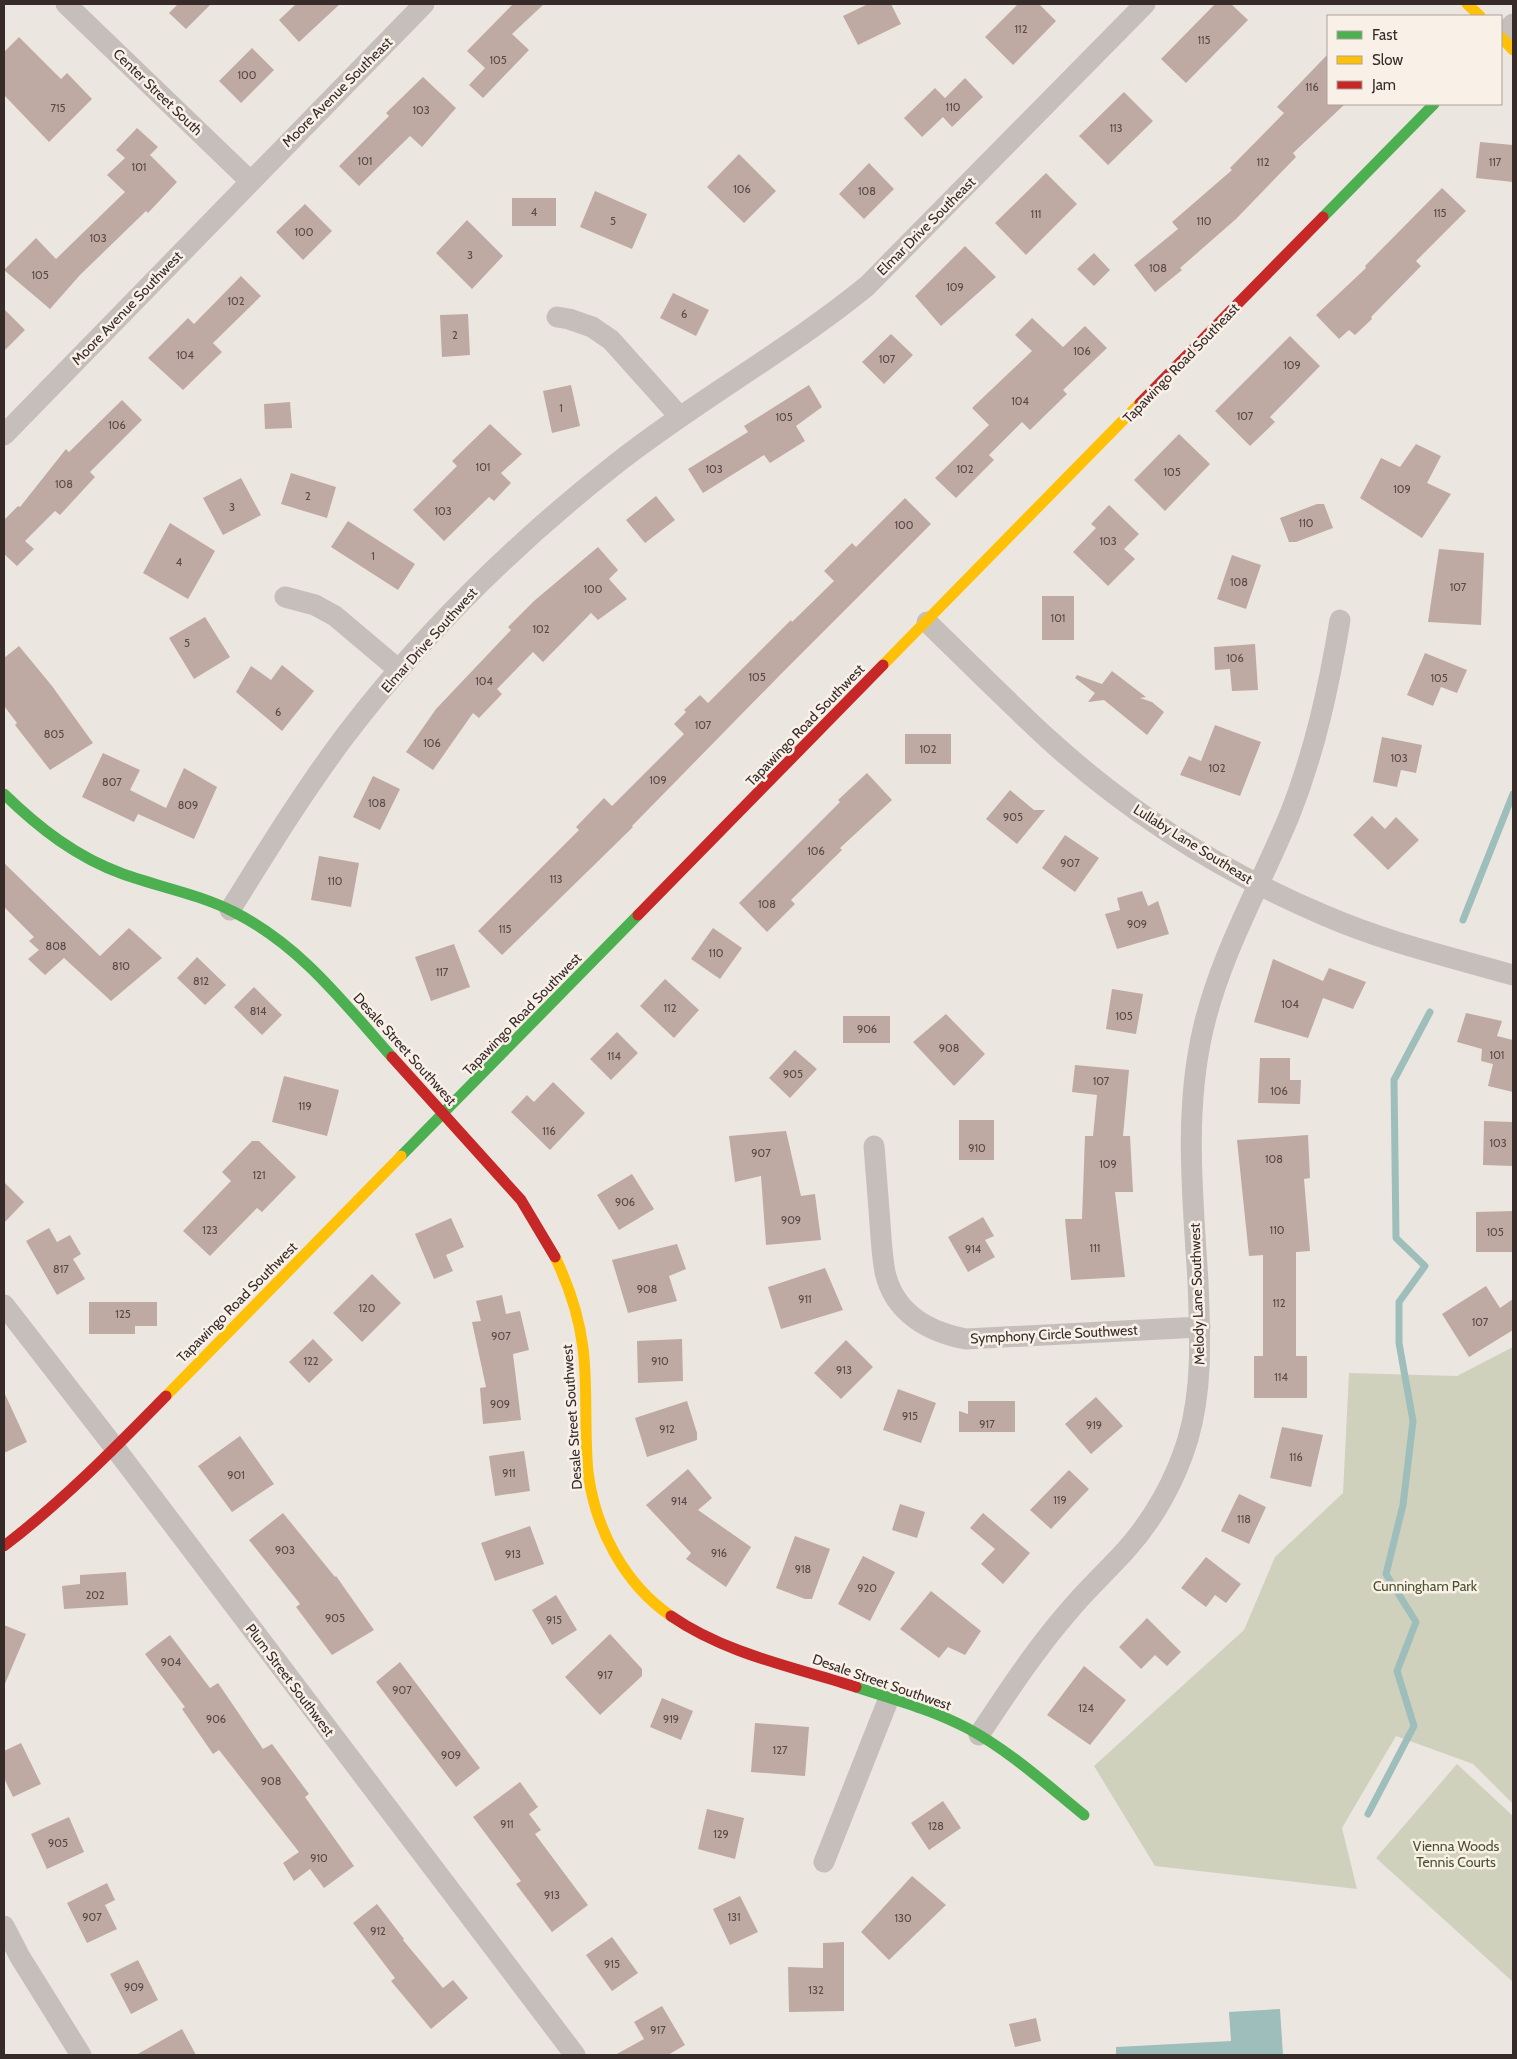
<svg xmlns="http://www.w3.org/2000/svg" width="1517" height="2059" font-family="Cabin,sans-serif">
<rect width="100%" height="100%" fill="#ece6e1"/>
<path fill="#cfd1bc" d="M1513,1347V1804L1473,1764L1396,1736L1342,1828L1357,1889L1155,1866L1094,1766L1244,1630L1275,1557L1343,1493L1349,1373L1457,1376Z
M1457,1764L1513,1816V1982L1376,1858Z"/>
<path fill="#9ebebb" d="M1280,2009L1283,2055H1116V2047L1231,2041L1229,2012Z"/>
<g fill="none" stroke-linecap="round" stroke-linejoin="round">
<path stroke="#9ebebb" stroke-width="7" d="M1463,920L1513,794
M1368,1814L1414,1726L1397,1671L1416,1622L1386,1574L1403,1505L1413,1421L1399,1343V1302L1425,1266L1396,1238L1394,1080L1430,1012"/>
</g>
<path fill="#bfa9a3" d="M178,4H211L186,29L169,13Z
M296,4H340L299,42L279,20Z
M513,4H544L512,34L529,50L483,98L469,85L485,68L467,51Z
M868,4H891L901,24L858,45L843,16Z
M1018,4H1039L1056,21L1013,65L985,37Z
M1215,4H1231L1248,20L1186,83L1161,59Z
M19,37L61,79L67,73L92,99L49,142L4,95V52Z
M252,48L274,70L241,103L219,81Z
M1328,54V104H1345L1293,153L1296,157L1236,219L1180,268L1182,270L1155,292L1134,265L1178,229L1172,222L1232,170L1230,168L1284,113L1277,107Z
M423,77L456,108L422,147L410,136L359,186L339,166L389,116L386,113Z
M965,78L983,97L952,127L943,117L922,137L904,118L935,88L945,98Z
M1124,92L1153,121L1108,165L1079,136Z
M137,128L158,147L150,155L177,182L148,213L146,211L80,275L50,309L4,270L36,238L56,259L125,192L107,175L125,158L116,150Z
M1480,142L1513,145V182L1476,178Z
M739,154L776,191L744,223L707,187Z
M869,163L894,189L864,219L839,194Z
M1046,173L1077,204L1026,255L995,223Z
M1442,188L1466,211L1416,261L1421,266L1371,317L1372,319L1355,335L1349,330L1339,339L1316,315L1366,268L1365,266Z
M595,191L647,214L632,249L580,227Z
M512,198H556V226H512Z
M305,204L332,231L303,260L276,232Z
M467,220L503,256L472,289L436,253Z
M965,246L996,277L941,326L915,296Z
M1094,253L1110,270L1094,286L1077,269Z
M241,276L261,296L213,343L222,352L183,390L148,358L188,318L194,324Z
M673,293L709,310L696,336L660,318Z
M4,309L25,330L4,351Z
M468,314L470,355L442,357L440,315Z
M1032,318L1063,347L1085,326L1107,348L1063,390L1067,394L1030,430L1022,422L989,455L994,460L956,498L935,478L989,425L972,408L1032,351L1015,335Z
M891,334L913,355L884,384L862,362Z
M1290,336L1320,366L1270,417L1275,422L1250,446L1215,411Z
M571,385L580,426L552,433L543,391Z
M809,385L822,407L796,426L805,441L770,463L764,455L703,493L688,469L748,432L744,426Z
M122,400L142,420L90,472L95,477L60,515L55,511L25,541L34,549L17,566L4,554V520L18,506L20,507L66,449L69,452Z
M290,402L292,428L265,429L264,404Z
M490,424L522,454L501,473L511,483L494,501L489,497L444,541L413,510L457,466L452,461Z
M1179,434L1210,464L1165,511L1134,480Z
M1416,444L1441,456L1427,483L1451,494L1422,538L1360,498L1381,458L1400,467Z
M291,473L336,487L327,518L281,504Z
M241,478L261,515L223,535L203,498Z
M656,496L675,520L645,543L626,520Z
M905,498L931,524L781,674L632,826L633,827L502,955L478,931L579,830L576,827L604,798L612,806L684,734L674,724L686,712L684,710L700,695L708,703L791,620L792,622L834,581L824,571L852,543L856,547Z
M1317,504H1324L1333,528L1296,542H1289L1280,518Z
M1109,505L1139,534L1124,549L1135,559L1108,586L1073,552L1096,528L1091,524Z
M348,521L415,564L398,590L331,547Z
M170,523L215,551L188,599L143,573Z
M598,547L618,570L609,579L627,599L598,620L591,613L543,662L533,652L497,689L502,694L479,718L473,713L433,770L406,752L436,709L511,630L508,627L534,601Z
M1439,549L1484,553L1481,625L1428,622Z
M1232,555L1261,565L1246,609L1217,599Z
M1042,596H1074V640H1042Z
M205,617L230,657L194,679L169,638Z
M1255,644L1258,690L1232,691L1230,669L1215,670L1214,647Z
M19,646L52,686L93,743L50,770L15,725L17,723L4,706V658Z
M1425,653L1467,670L1457,693L1441,687L1433,706L1407,695Z
M282,665L314,691L282,731L236,692L251,666L271,680Z
M1112,671L1146,697L1140,698L1152,702L1164,712L1147,735L1104,700L1088,702L1095,693L1075,678L1077,675L1102,684Z
M1215,725L1261,742L1240,796L1180,775L1189,756L1201,761Z
M905,734H951V764H905Z
M1382,737L1422,745L1416,773L1401,770L1397,787L1373,782Z
M103,753L140,770L130,790L166,808L184,768L217,787L194,839L138,814L134,822L82,797Z
M867,773L892,800L840,848L842,850L791,900L795,904L767,932L739,903L840,802L838,800Z
M373,776L400,789L380,830L353,817Z
M1010,790L1034,810H1045L1017,844L986,819Z
M1372,816L1385,829L1396,817L1419,840L1388,870L1353,835Z
M1065,835L1099,858L1075,892L1042,868Z
M319,856L359,863L351,907L311,900Z
M4,863L100,956L129,928L162,958L111,1001L64,958L45,975L28,959L39,950L29,941L34,937L4,907Z
M1142,891L1148,906L1158,901L1169,934L1117,949L1105,914L1120,910L1117,898Z
M713,928L742,948L720,979L691,959Z
M454,944L470,987L431,1001L415,957Z
M197,957L226,985L205,1005L177,978Z
M1273,959L1323,981L1329,968L1366,982L1353,1009L1323,998L1308,1038L1254,1022Z
M665,979L699,1010L674,1038L640,1006Z
M254,987L282,1015L262,1035L234,1007Z
M1112,989L1143,994L1136,1034L1106,1029Z
M1466,1013L1502,1021L1497,1036L1513,1040V1092L1488,1086L1493,1064L1481,1061L1482,1049L1457,1042Z
M946,1014L985,1054L954,1086L913,1042Z
M843,1016H890V1043H843Z
M617,1032L638,1053L611,1080L590,1059Z
M795,1050L817,1069L790,1098L769,1078Z
M1260,1058H1290V1080H1301L1300,1104L1258,1103Z
M1075,1065L1129,1070L1123,1136H1130L1133,1192H1115L1125,1277L1071,1280L1065,1219H1082L1085,1136H1093L1097,1095L1072,1092Z
M284,1076L339,1090L327,1136L272,1122Z
M553,1082L585,1113L550,1150L511,1112L527,1095L534,1102Z
M959,1120H994V1160H959Z
M1484,1121L1513,1122V1166L1483,1165Z
M786,1131L801,1196L815,1194L821,1240L766,1245L761,1176L735,1182L729,1136Z
M1308,1135L1310,1178L1304,1179L1310,1251L1296,1252V1356H1307V1398H1254V1356H1263V1255L1249,1256L1237,1140Z
M252,1141H259L296,1177L262,1212L257,1208L210,1256L183,1231L231,1181L222,1172Z
M632,1174L654,1209L619,1230L597,1195Z
M4,1182L24,1202L4,1223Z
M1513,1211V1252H1476V1212Z
M983,1217L994,1236L985,1240L995,1257L968,1272L948,1237Z
M451,1218L464,1247L446,1255L453,1271L434,1279L415,1234Z
M49,1228L57,1242L70,1235L81,1254L73,1259L85,1279L57,1295L26,1241Z
M677,1244L686,1269L669,1276L677,1301L628,1313L612,1260Z
M825,1268L843,1310L781,1329L768,1287Z
M372,1274L401,1303L362,1342L333,1313Z
M1486,1286L1500,1308L1513,1299V1330L1469,1357L1442,1314Z
M502,1295L506,1314L520,1311L529,1350L513,1354L521,1420L483,1424L480,1388L486,1387L472,1322L481,1321L476,1301Z
M89,1302H157V1326H135V1334H89Z
M313,1339L333,1360L309,1383L289,1362Z
M682,1339L683,1381L638,1383L637,1341Z
M846,1340L873,1367L841,1399L814,1373Z
M898,1389L936,1403L921,1443L883,1430Z
M4,1392L27,1442L4,1453Z
M1096,1397L1123,1426L1091,1454L1065,1424Z
M687,1401L697,1433V1440L647,1457L635,1418Z
M968,1401H1015V1432H959V1411L968,1414Z
M1282,1427L1323,1435L1311,1487L1270,1478Z
M240,1436L274,1484L232,1512L198,1466Z
M524,1451L530,1491L495,1496L489,1456Z
M688,1469L712,1498L698,1510L751,1547L726,1587L686,1559L691,1553L646,1505Z
M1069,1470L1089,1489L1051,1529L1030,1510Z
M1239,1494L1266,1507L1249,1544L1221,1531Z
M900,1504L925,1512L917,1538L892,1530Z
M283,1513L335,1577L336,1576L374,1630L332,1655L296,1607L300,1604L249,1540Z
M983,1513L1030,1553L1003,1584L981,1564L995,1549L970,1528Z
M530,1526L544,1564L495,1581L481,1543Z
M795,1536L830,1549L812,1599H805L776,1588Z
M863,1556L895,1572L870,1621L838,1604Z
M1206,1557L1241,1584L1226,1603L1215,1595L1206,1607L1181,1588Z
M126,1572L128,1605L64,1609L62,1586L80,1584V1575Z
M931,1591L981,1631L965,1655L948,1647L939,1658L900,1629Z
M556,1595L577,1630L552,1645L532,1610Z
M1147,1618L1181,1652L1167,1666L1155,1655L1141,1669L1119,1647Z
M4,1625L26,1634L4,1686Z
M610,1634L642,1669V1676L600,1715L565,1677Z
M170,1635L210,1688L218,1683L263,1749L272,1744L309,1794L305,1797L354,1866L324,1888L310,1869L294,1881L283,1863L299,1852L219,1750L213,1754L182,1709L185,1707L145,1654Z
M400,1662L480,1768L456,1787L376,1682Z
M1084,1666L1126,1700L1090,1745L1047,1715Z
M662,1698L693,1711L681,1740L650,1727Z
M755,1723L809,1727L805,1776L751,1772Z
M21,1743L41,1784L13,1797L4,1778V1751Z
M520,1782L538,1807L529,1814L541,1830L535,1834L588,1905L552,1932L516,1884L521,1881L473,1817Z
M943,1801L961,1828L929,1850L911,1823Z
M707,1809L744,1818L735,1859L698,1849Z
M69,1817L84,1852L47,1869L31,1834Z
M912,1876L946,1905L889,1960L861,1932Z
M107,1883L115,1900L105,1905L117,1929L87,1943L67,1903Z
M740,1896L758,1932L730,1945L713,1909Z
M377,1904L404,1939L403,1940L443,1988L453,1980L468,1998L431,2029L391,1981L395,1978L353,1923Z
M612,1937L638,1973L612,1991L586,1955Z
M844,1942V2011L789,2012L788,1967L823,1968V1943Z
M138,1960L158,2000L131,2014L110,1974Z
M662,2006L685,2045L668,2055H615L644,2039L634,2022Z
M1036,2018L1041,2041L1015,2047L1009,2024Z
M182,2029L196,2055H136Z"/>
<g fill="none" stroke-linecap="round" stroke-linejoin="round">
<path stroke="#c5beba" stroke-width="21" d="M66,4L250,181
M1501,36L1513,24
M557,317L569,319L592,327L611,340L680,417
M4,435L424,4
M285,597L315,605L335,616L399,670
M927,622C967,661 1006,700 1047,738C1128,812 1224,873 1326,916C1386,942 1450,957 1513,975
M230,910C267,851 303,792 345,736C422,635 513,545 612,467C694,402 786,352 867,286L1145,4
M874,1146C876,1172 878,1197 880,1223C881,1239 882,1256 885,1272C894,1313 929,1332 966,1339L1200,1327
M4,1305L115,1448L575,2055
M979,1735C1007,1693 1035,1650 1068,1612C1086,1590 1107,1571 1126,1550C1154,1519 1176,1479 1188,1439C1203,1387 1200,1335 1198,1282C1193,1199 1184,1116 1202,1034C1219,956 1260,887 1290,814C1315,751 1329,686 1340,620
M824,1862L889,1698
M4,1926L20,1957L81,2055"/>
<path stroke="#4caf50" stroke-width="11" d="M1323,217L1434,104
M4,794C39,828 76,857 123,874C159,887 199,894 234,912C301,946 343,1002 392,1057
M401,1156L638,915
M856,1687C893,1699 933,1710 967,1728C1010,1751 1047,1785 1084,1815"/>
<path stroke="#ffc107" stroke-width="11" d="M1467,4L1480,16
M1501,37L1513,50
M883,665L1140,403
M555,1257C569,1286 579,1316 583,1348C588,1389 584,1431 588,1472C595,1528 624,1584 671,1616
M166,1396L401,1156"/>
<path stroke="#c62828" stroke-width="11" d="M1140,403L1323,217
M638,915L883,665
M392,1057L521,1200L555,1257
M4,1546C63,1501 114,1449 166,1396
M671,1616C726,1654 794,1667 856,1687"/>
</g>
<g text-anchor="middle" dominant-baseline="central" stroke-width="5" stroke-linejoin="round" paint-order="stroke">
<g font-size="11" fill="#584a47">
<text x="1021" y="29">112</text>
<text x="1204" y="40">115</text>
<text x="498" y="60">105</text>
<text x="247" y="75">100</text>
<text x="1312" y="87">116</text>
<text x="953" y="107">110</text>
<text x="58" y="108">715</text>
<text x="421" y="110">103</text>
<text x="1116" y="128">113</text>
<text x="365" y="161">101</text>
<text x="1263" y="162">112</text>
<text x="1495" y="162">117</text>
<text x="139" y="167">101</text>
<text x="742" y="189">106</text>
<text x="867" y="191">108</text>
<text x="534" y="212">4</text>
<text x="1440" y="213">115</text>
<text x="1036" y="214">111</text>
<text x="613" y="221">5</text>
<text x="1204" y="221">110</text>
<text x="304" y="232">100</text>
<text x="98" y="238">103</text>
<text x="470" y="255">3</text>
<text x="1158" y="268">108</text>
<text x="40" y="275">105</text>
<text x="955" y="287">109</text>
<text x="236" y="301">102</text>
<text x="684" y="314">6</text>
<text x="455" y="335">2</text>
<text x="1082" y="351">106</text>
<text x="185" y="355">104</text>
<text x="887" y="359">107</text>
<text x="1292" y="365">109</text>
<text x="1020" y="401">104</text>
<text x="561" y="408">1</text>
<text x="1245" y="416">107</text>
<text x="784" y="417">105</text>
<text x="117" y="425">106</text>
<text x="483" y="467">101</text>
<text x="714" y="469">103</text>
<text x="965" y="469">102</text>
<text x="1172" y="472">105</text>
<text x="64" y="484">108</text>
<text x="1402" y="489">109</text>
<text x="308" y="496">2</text>
<text x="232" y="507">3</text>
<text x="443" y="511">103</text>
<text x="1306" y="523">110</text>
<text x="904" y="525">100</text>
<text x="1108" y="541">103</text>
<text x="373" y="556">1</text>
<text x="179" y="562">4</text>
<text x="1239" y="582">108</text>
<text x="1458" y="587">107</text>
<text x="593" y="589">100</text>
<text x="1058" y="618">101</text>
<text x="541" y="629">102</text>
<text x="187" y="643">5</text>
<text x="1235" y="658">106</text>
<text x="757" y="677">105</text>
<text x="1439" y="678">105</text>
<text x="484" y="681">104</text>
<text x="278" y="712">6</text>
<text x="703" y="725">107</text>
<text x="54" y="734">805</text>
<text x="432" y="743">106</text>
<text x="928" y="749">102</text>
<text x="1399" y="758">103</text>
<text x="1217" y="768">102</text>
<text x="658" y="780">109</text>
<text x="112" y="782">807</text>
<text x="377" y="803">108</text>
<text x="188" y="805">809</text>
<text x="1013" y="817">905</text>
<text x="816" y="851">106</text>
<text x="1070" y="863">907</text>
<text x="556" y="879">113</text>
<text x="335" y="881">110</text>
<text x="767" y="904">108</text>
<text x="1137" y="924">909</text>
<text x="505" y="929">115</text>
<text x="56" y="946">808</text>
<text x="716" y="953">110</text>
<text x="121" y="966">810</text>
<text x="442" y="972">117</text>
<text x="201" y="981">812</text>
<text x="1290" y="1004">104</text>
<text x="670" y="1008">112</text>
<text x="258" y="1011">814</text>
<text x="1124" y="1016">105</text>
<text x="867" y="1029">906</text>
<text x="949" y="1048">908</text>
<text x="1497" y="1055">101</text>
<text x="614" y="1056">114</text>
<text x="793" y="1074">905</text>
<text x="1101" y="1081">107</text>
<text x="1279" y="1091">106</text>
<text x="305" y="1106">119</text>
<text x="549" y="1131">116</text>
<text x="1498" y="1143">103</text>
<text x="977" y="1148">910</text>
<text x="761" y="1153">907</text>
<text x="1274" y="1159">108</text>
<text x="1108" y="1164">109</text>
<text x="259" y="1175">121</text>
<text x="625" y="1202">906</text>
<text x="791" y="1220">909</text>
<text x="210" y="1230">123</text>
<text x="1277" y="1230">110</text>
<text x="1495" y="1232">105</text>
<text x="1095" y="1248">111</text>
<text x="973" y="1249">914</text>
<text x="61" y="1269">817</text>
<text x="647" y="1289">908</text>
<text x="805" y="1299">911</text>
<text x="1279" y="1303">112</text>
<text x="367" y="1308">120</text>
<text x="123" y="1314">125</text>
<text x="1480" y="1322">107</text>
<text x="501" y="1336">907</text>
<text x="311" y="1361">122</text>
<text x="660" y="1361">910</text>
<text x="844" y="1370">913</text>
<text x="1281" y="1377">114</text>
<text x="500" y="1404">909</text>
<text x="910" y="1416">915</text>
<text x="987" y="1424">917</text>
<text x="1094" y="1425">919</text>
<text x="667" y="1429">912</text>
<text x="1296" y="1457">116</text>
<text x="509" y="1473">911</text>
<text x="236" y="1475">901</text>
<text x="1060" y="1500">119</text>
<text x="679" y="1501">914</text>
<text x="1244" y="1519">118</text>
<text x="285" y="1550">903</text>
<text x="719" y="1553">916</text>
<text x="513" y="1554">913</text>
<text x="803" y="1569">918</text>
<text x="867" y="1588">920</text>
<text x="95" y="1595">202</text>
<text x="335" y="1618">905</text>
<text x="554" y="1620">915</text>
<text x="171" y="1662">904</text>
<text x="605" y="1675">917</text>
<text x="402" y="1690">907</text>
<text x="1086" y="1708">124</text>
<text x="216" y="1719">906</text>
<text x="671" y="1719">919</text>
<text x="780" y="1750">127</text>
<text x="451" y="1755">909</text>
<text x="271" y="1781">908</text>
<text x="507" y="1824">911</text>
<text x="936" y="1826">128</text>
<text x="721" y="1834">129</text>
<text x="58" y="1843">905</text>
<text x="319" y="1858">910</text>
<text x="552" y="1895">913</text>
<text x="92" y="1917">907</text>
<text x="734" y="1917">131</text>
<text x="903" y="1918">130</text>
<text x="378" y="1931">912</text>
<text x="612" y="1964">915</text>
<text x="134" y="1987">909</text>
<text x="816" y="1990">132</text>
<text x="658" y="2030">917</text>
</g>
<g font-size="14" fill="#362b28" stroke="#f9f0e8">
<text transform="translate(158 92) rotate(44)">Center Street South</text>
<text transform="translate(337 92) rotate(-45)">Moore Avenue Southeast</text>
<text transform="translate(926 226) rotate(-45)">Elmar Drive Southeast</text>
<text transform="translate(127 308) rotate(-46)">Moore Avenue Southwest</text>
<text transform="translate(1181 363) rotate(-46)">Tapawingo Road Southeast</text>
<text transform="translate(429 640) rotate(-48)">Elmar Drive Southwest</text>
<text transform="translate(805 725) rotate(-46)">Tapawingo Road Southwest</text>
<text transform="translate(1193 844) rotate(32)">Lullaby Lane Southeast</text>
<text transform="translate(522 1014) rotate(-46)">Tapawingo Road Southwest</text>
<text transform="translate(405 1049) rotate(48)">Desale Street Southwest</text>
<text transform="translate(1197 1294) rotate(-92)">Melody Lane Southwest</text>
<text transform="translate(237 1302) rotate(-45)">Tapawingo Road Southwest</text>
<text transform="translate(1054 1334) rotate(-3)">Symphony Circle Southwest</text>
<text transform="translate(572 1417) rotate(-94)">Desale Street Southwest</text>
<text transform="translate(290 1680) rotate(53)">Plum Street Southwest</text>
<text transform="translate(882 1682) rotate(19)">Desale Street Southwest</text>
</g>
<g font-size="14" fill="#49532d" stroke="#f9f0e8">
<text x="1425" y="1586">Cunningham Park</text>
<text x="1456" y="1846">Vienna Woods<tspan x="1456" dy="16">Tennis Courts</tspan></text>
</g>
</g>
<rect width="1517" height="2059" fill="none" stroke="#362b28" stroke-width="10"/>
<rect x="1327" y="15" width="175" height="90" fill="#f9f0e8" stroke="#aba19b"/>
<rect x="1337" y="31" width="25" height="8" fill="#4caf50" stroke="#aba19b"/>
<text x="1372" y="40" font-size="15" fill="#362b28">Fast</text>
<rect x="1337" y="56" width="25" height="8" fill="#ffc107" stroke="#aba19b"/>
<text x="1372" y="65" font-size="15" fill="#362b28">Slow</text>
<rect x="1337" y="81" width="25" height="8" fill="#c62828" stroke="#aba19b"/>
<text x="1372" y="90" font-size="15" fill="#362b28">Jam</text>
</svg>
